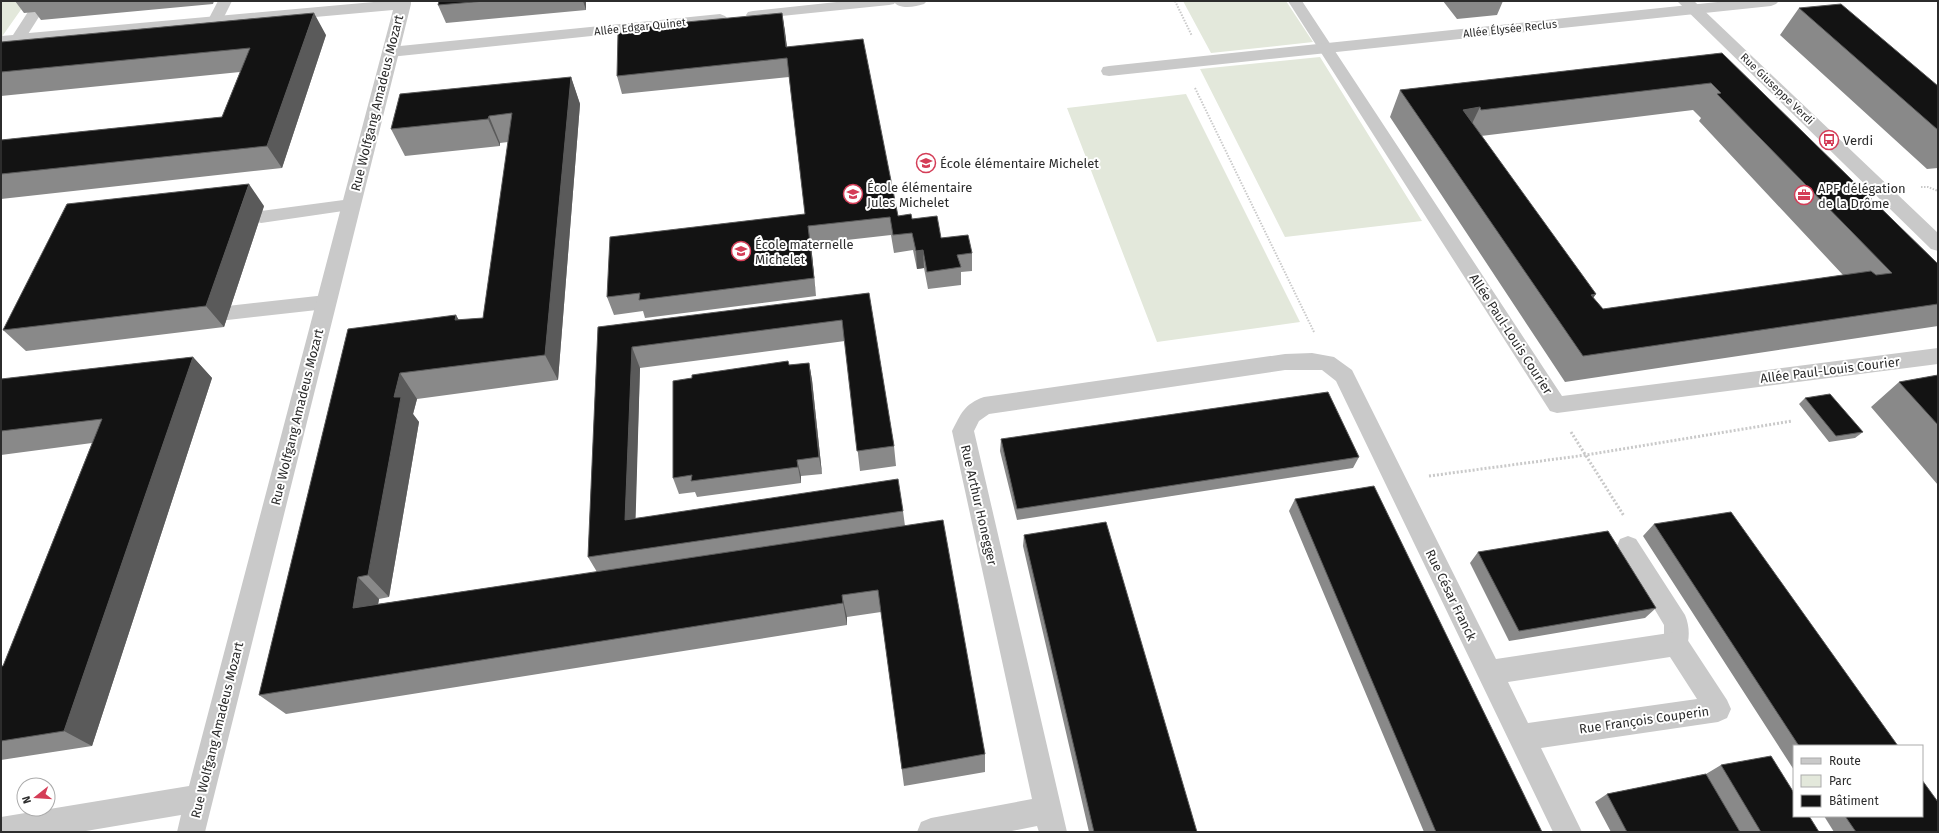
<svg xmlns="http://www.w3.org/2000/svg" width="1939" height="833" font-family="'Fira Sans',sans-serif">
<rect width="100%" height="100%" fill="#fff"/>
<path fill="#e3e8db" d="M1,1H27L1,38Z
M1183,1H1286L1313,42L1211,53Z
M1320,57L1422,221L1285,237L1200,69Z
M1186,94L1300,322L1157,342L1067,108Z"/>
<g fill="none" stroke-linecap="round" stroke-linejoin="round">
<path stroke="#c9c9c9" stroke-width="2" stroke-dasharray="1.5 1.5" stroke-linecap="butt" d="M1175,1L1192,36
M1195,88L1314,332
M1921,187H1928L1938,191"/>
<path stroke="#c9c9c9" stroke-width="3" stroke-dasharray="2 2" stroke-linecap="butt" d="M1571,432L1624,516
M1429,476L1586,455L1792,421"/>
<path fill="#c9c9c9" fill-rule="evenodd" d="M35,1H49L23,42L1,46V36L13,35Z
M218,1H232L220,25H210L207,22Z
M846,1H896L894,4L889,5L753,19L748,18L746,15L748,12L753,11Z
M1288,1H1302L1562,396L1938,348V364L1557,413L1550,411Z
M720,14L725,16L728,19L725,22L390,57L385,55L382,52L385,49L390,47Z
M351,199L357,201L360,205L357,209L261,223L255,221L252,217L255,213L261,211Z
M326,295L333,297L336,302L333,307L326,309L201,323L194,321L191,316L194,311L201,309Z
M1628,536L1636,539L1685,615C1690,627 1690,640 1685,652L1676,655L1667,652L1664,644V625L1617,546L1620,539Z"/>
<path fill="#c9c9c9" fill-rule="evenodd" d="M1727,1H1779L1776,4L1771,6L1109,76L1103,75L1101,71L1103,67L1109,66Z"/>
<path fill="#c9c9c9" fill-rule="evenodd" d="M385,1H411V4L205,832H177L181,815L80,832H1V817L189,786L393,10L18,44L12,42L10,39L12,36L18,34Z
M893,1H927L924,4C915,7 899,10 893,1Z
M1677,1H1694L1938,233V251L1931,249Z
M1312,353L1334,357L1352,370L1496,659L1676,632L1685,636L1727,700L1731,709L1727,718L1718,722L1541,748L1582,832H1553L1336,381L1322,370H1285L989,414L979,421L974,431L1067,832H1039L1037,826L1007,832H917L921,822L931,818L1032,799L952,431C961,414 964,404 984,397L1285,354ZM1670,657L1697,699L1528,723L1508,682Z"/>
</g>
<path fill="#898989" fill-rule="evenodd" d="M15,1H214L213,4L41,20L35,12L24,13Z
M439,1H586V10L446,23L438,5Z
M1443,1H1503L1497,15L1457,19Z
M1799,8L1938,86V168L1927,169L1780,35Z
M782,13L787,47L898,216L912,219L941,238L972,253V271L961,272V285L928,289L924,268L917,269L913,250L894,253L891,235L811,244L816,296L645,318L643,311L614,315L607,297L805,214L789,77L622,94L617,76L644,31Z
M326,35L282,168L1,199V140L222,117L240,72L1,96V42Z
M1722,53L1938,264V326L1565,382L1390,117L1400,90ZM1693,110L1701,118L1699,121L1843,275L1603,309L1593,298L1481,136Z
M571,77L580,104L558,380L417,399L413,414L419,422L389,597L379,599L378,604L597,572L588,557L598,327L869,293L894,446L896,466L860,471L845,341L640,368L635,518L903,511L905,526L985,754V772L904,786L881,612L847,617V625L286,714L259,695L348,329L483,318L508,142L500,143V146L405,156L391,129Z
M264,206L224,327L26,351L3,330Z
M193,357L212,378L92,746L1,760V666H3L92,443L1,455V379Z
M809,363L812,380L822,474L801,476V483L697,497L695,492L679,494L673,478L789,365Z
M1938,375V485L1871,407L1899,382Z
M1805,398L1863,432L1855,438L1829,442L1799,404Z
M1001,439L1359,457L1353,468L1017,520L1000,451Z
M1295,499L1542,832H1424L1289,511Z
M1654,524L1898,746H1794V770L1643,536Z
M1024,535L1197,832H1089L1023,546Z
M1478,552L1656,608L1645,618L1509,641L1470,563Z
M1721,765L1819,832H1611L1595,802L1607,794L1706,774Z
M1824,816H1922L1938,832H1834Z"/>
<path fill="#5a5a5a" d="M583,1H586V10Z
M314,13L326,35L282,168L267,146Z
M782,13L785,31L789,65L786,47Z
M571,77L580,104L558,380L545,355Z
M1480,107L1467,134L1463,110Z
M489,116L500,143V146L488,119Z
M249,184L264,206L224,327L206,306Z
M808,226L811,244L816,296L814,278Z
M923,250L924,268L917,269L916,251Z
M1596,294L1578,320L1591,295Z
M456,315L471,341L455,320Z
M632,347L640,368L635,539L625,520Z
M193,357L212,378L92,746L64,731Z
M809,363L812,380L822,474L819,457Z
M400,373L417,399L413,414L419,422L389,597L368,575L394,397Z
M797,460L801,476V483L798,467Z
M358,577L379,599L374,629L353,608Z
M842,595L847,617V625L843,603Z"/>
<path fill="#131313" stroke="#5a5a5a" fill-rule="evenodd" d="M439,1H485L438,5Z
M1841,4L1938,86V130L1799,8Z
M314,13L267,146L1,174V140L222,117L250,48L1,72V42Z
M782,13L786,47L863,39L898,216L911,214L912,219L937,216L941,238L968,235L972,253L957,255L961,267L927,272L923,250L916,251L912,233L893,235L890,217L808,226L814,278L639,300L640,293L607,297L610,237L805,214L787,58L617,76L618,33L644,31V26Z
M1722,53L1938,264V304L1583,356L1400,90ZM1711,83L1721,93L1717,94L1892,273L1876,275L1871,271L1603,309L1591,295L1596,294L1463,110L1480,107L1481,110Z
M571,77L545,355L400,373L394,397H401L368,575L358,577L353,608L943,520L985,754L902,769L878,590L842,595L843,603L259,695L348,329L456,315L455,320L483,318L512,113L489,116L488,119L391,129L400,94Z
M249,184L206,306L3,330L67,204Z
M869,293L894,446L857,451L842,320L632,347L625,520L898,479L903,511L588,557L598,327Z
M193,357L64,731L1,741V666H3L102,419L1,431V379Z
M788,361L789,365L809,363L819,457L797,460L798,467L691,481L692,475L673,478V381L692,378V375Z
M1938,375V425L1899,382Z
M1328,392L1359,457L1017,509L1001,439Z
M1830,394L1863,432L1836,436L1805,398Z
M1374,486L1542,832H1436L1295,499Z
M1731,512L1898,746H1799L1654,524Z
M1106,522L1197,832H1094L1024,535Z
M1608,531L1656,608L1519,631L1478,552Z
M1771,756L1794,793V816H1809L1819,832H1761L1721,765Z
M1706,774L1740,832H1627L1607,794Z
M1922,780L1938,802V832H1856L1845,816H1922Z"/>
<defs>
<g id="bus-ring" transform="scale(1)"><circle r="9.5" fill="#fff" stroke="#d43d57" stroke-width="1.5"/><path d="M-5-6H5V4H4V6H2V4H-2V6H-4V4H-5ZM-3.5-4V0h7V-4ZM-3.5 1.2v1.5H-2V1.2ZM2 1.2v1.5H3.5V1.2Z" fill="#d43d57"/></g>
<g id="school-ring" transform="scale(1)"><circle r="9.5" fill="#fff" stroke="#d43d57" stroke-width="1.5"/><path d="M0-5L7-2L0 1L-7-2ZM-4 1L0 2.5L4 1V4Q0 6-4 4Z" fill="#d43d57"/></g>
<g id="office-ring" transform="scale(1)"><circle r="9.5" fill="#fff" stroke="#d43d57" stroke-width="1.5"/><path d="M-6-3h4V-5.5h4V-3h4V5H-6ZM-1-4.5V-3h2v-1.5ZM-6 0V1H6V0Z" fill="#d43d57"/></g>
</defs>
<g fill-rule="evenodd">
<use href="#bus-ring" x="1829" y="140"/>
<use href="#school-ring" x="926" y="163"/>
<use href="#school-ring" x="853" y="194"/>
<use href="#office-ring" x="1804" y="195"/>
<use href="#school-ring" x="741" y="251"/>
</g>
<g text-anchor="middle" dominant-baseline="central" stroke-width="4" stroke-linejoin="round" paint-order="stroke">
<g font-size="11" fill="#2c2c2c" stroke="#fff">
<text transform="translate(640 27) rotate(-6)">Allée Edgar Quinet</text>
<text transform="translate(1510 29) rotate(-6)">Allée Élysée Reclus</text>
<text transform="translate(1777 89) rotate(44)">Rue Giuseppe Verdi</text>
</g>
<g font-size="13" fill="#2c2c2c" stroke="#fff">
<text transform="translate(377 103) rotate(-76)">Rue Wolfgang Amadeus Mozart</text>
<text transform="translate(1511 334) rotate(57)">Allée Paul-Louis Courier</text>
<text transform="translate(1830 370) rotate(-7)">Allée Paul-Louis Courier</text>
<text transform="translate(297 417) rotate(-76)">Rue Wolfgang Amadeus Mozart</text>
<text transform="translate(979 505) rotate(77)">Rue Arthur Honegger</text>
<text transform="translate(1451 595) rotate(64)">Rue César Franck</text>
<text transform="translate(1644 720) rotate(-8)">Rue François Couperin</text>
<text transform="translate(217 730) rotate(-76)">Rue Wolfgang Amadeus Mozart</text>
</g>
<g font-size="13" fill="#2c2c2c" stroke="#fff" text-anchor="start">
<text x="1843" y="140">Verdi</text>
<text x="940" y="163">École élémentaire Michelet</text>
<text x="867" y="187">École élémentaire<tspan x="867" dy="15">Jules Michelet</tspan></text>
<text x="1818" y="188">APF délégation<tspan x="1818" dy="15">de la Drôme</tspan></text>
<text x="755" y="244">École maternelle<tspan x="755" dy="15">Michelet</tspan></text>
</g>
</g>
<rect width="1939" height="833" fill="none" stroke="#2c2c2c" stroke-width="4"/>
<rect x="1793" y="745" width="130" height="72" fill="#ffffff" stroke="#ababab"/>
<rect x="1801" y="758" width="20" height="6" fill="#c9c9c9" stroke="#ababab"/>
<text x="1829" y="765" font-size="12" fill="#2c2c2c">Route</text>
<rect x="1801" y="775" width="20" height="12" fill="#e3e8db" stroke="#ababab"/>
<text x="1829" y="785" font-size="12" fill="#2c2c2c">Parc</text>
<rect x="1801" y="795" width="20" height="12" fill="#131313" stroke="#ababab"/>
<text x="1829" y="805" font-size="12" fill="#2c2c2c">Bâtiment</text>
<g transform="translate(36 797) rotate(253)"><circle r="19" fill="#ffffff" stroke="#ababab"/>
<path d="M0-3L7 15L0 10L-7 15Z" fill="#d43d57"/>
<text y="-6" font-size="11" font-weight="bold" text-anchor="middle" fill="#2c2c2c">N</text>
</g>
</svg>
